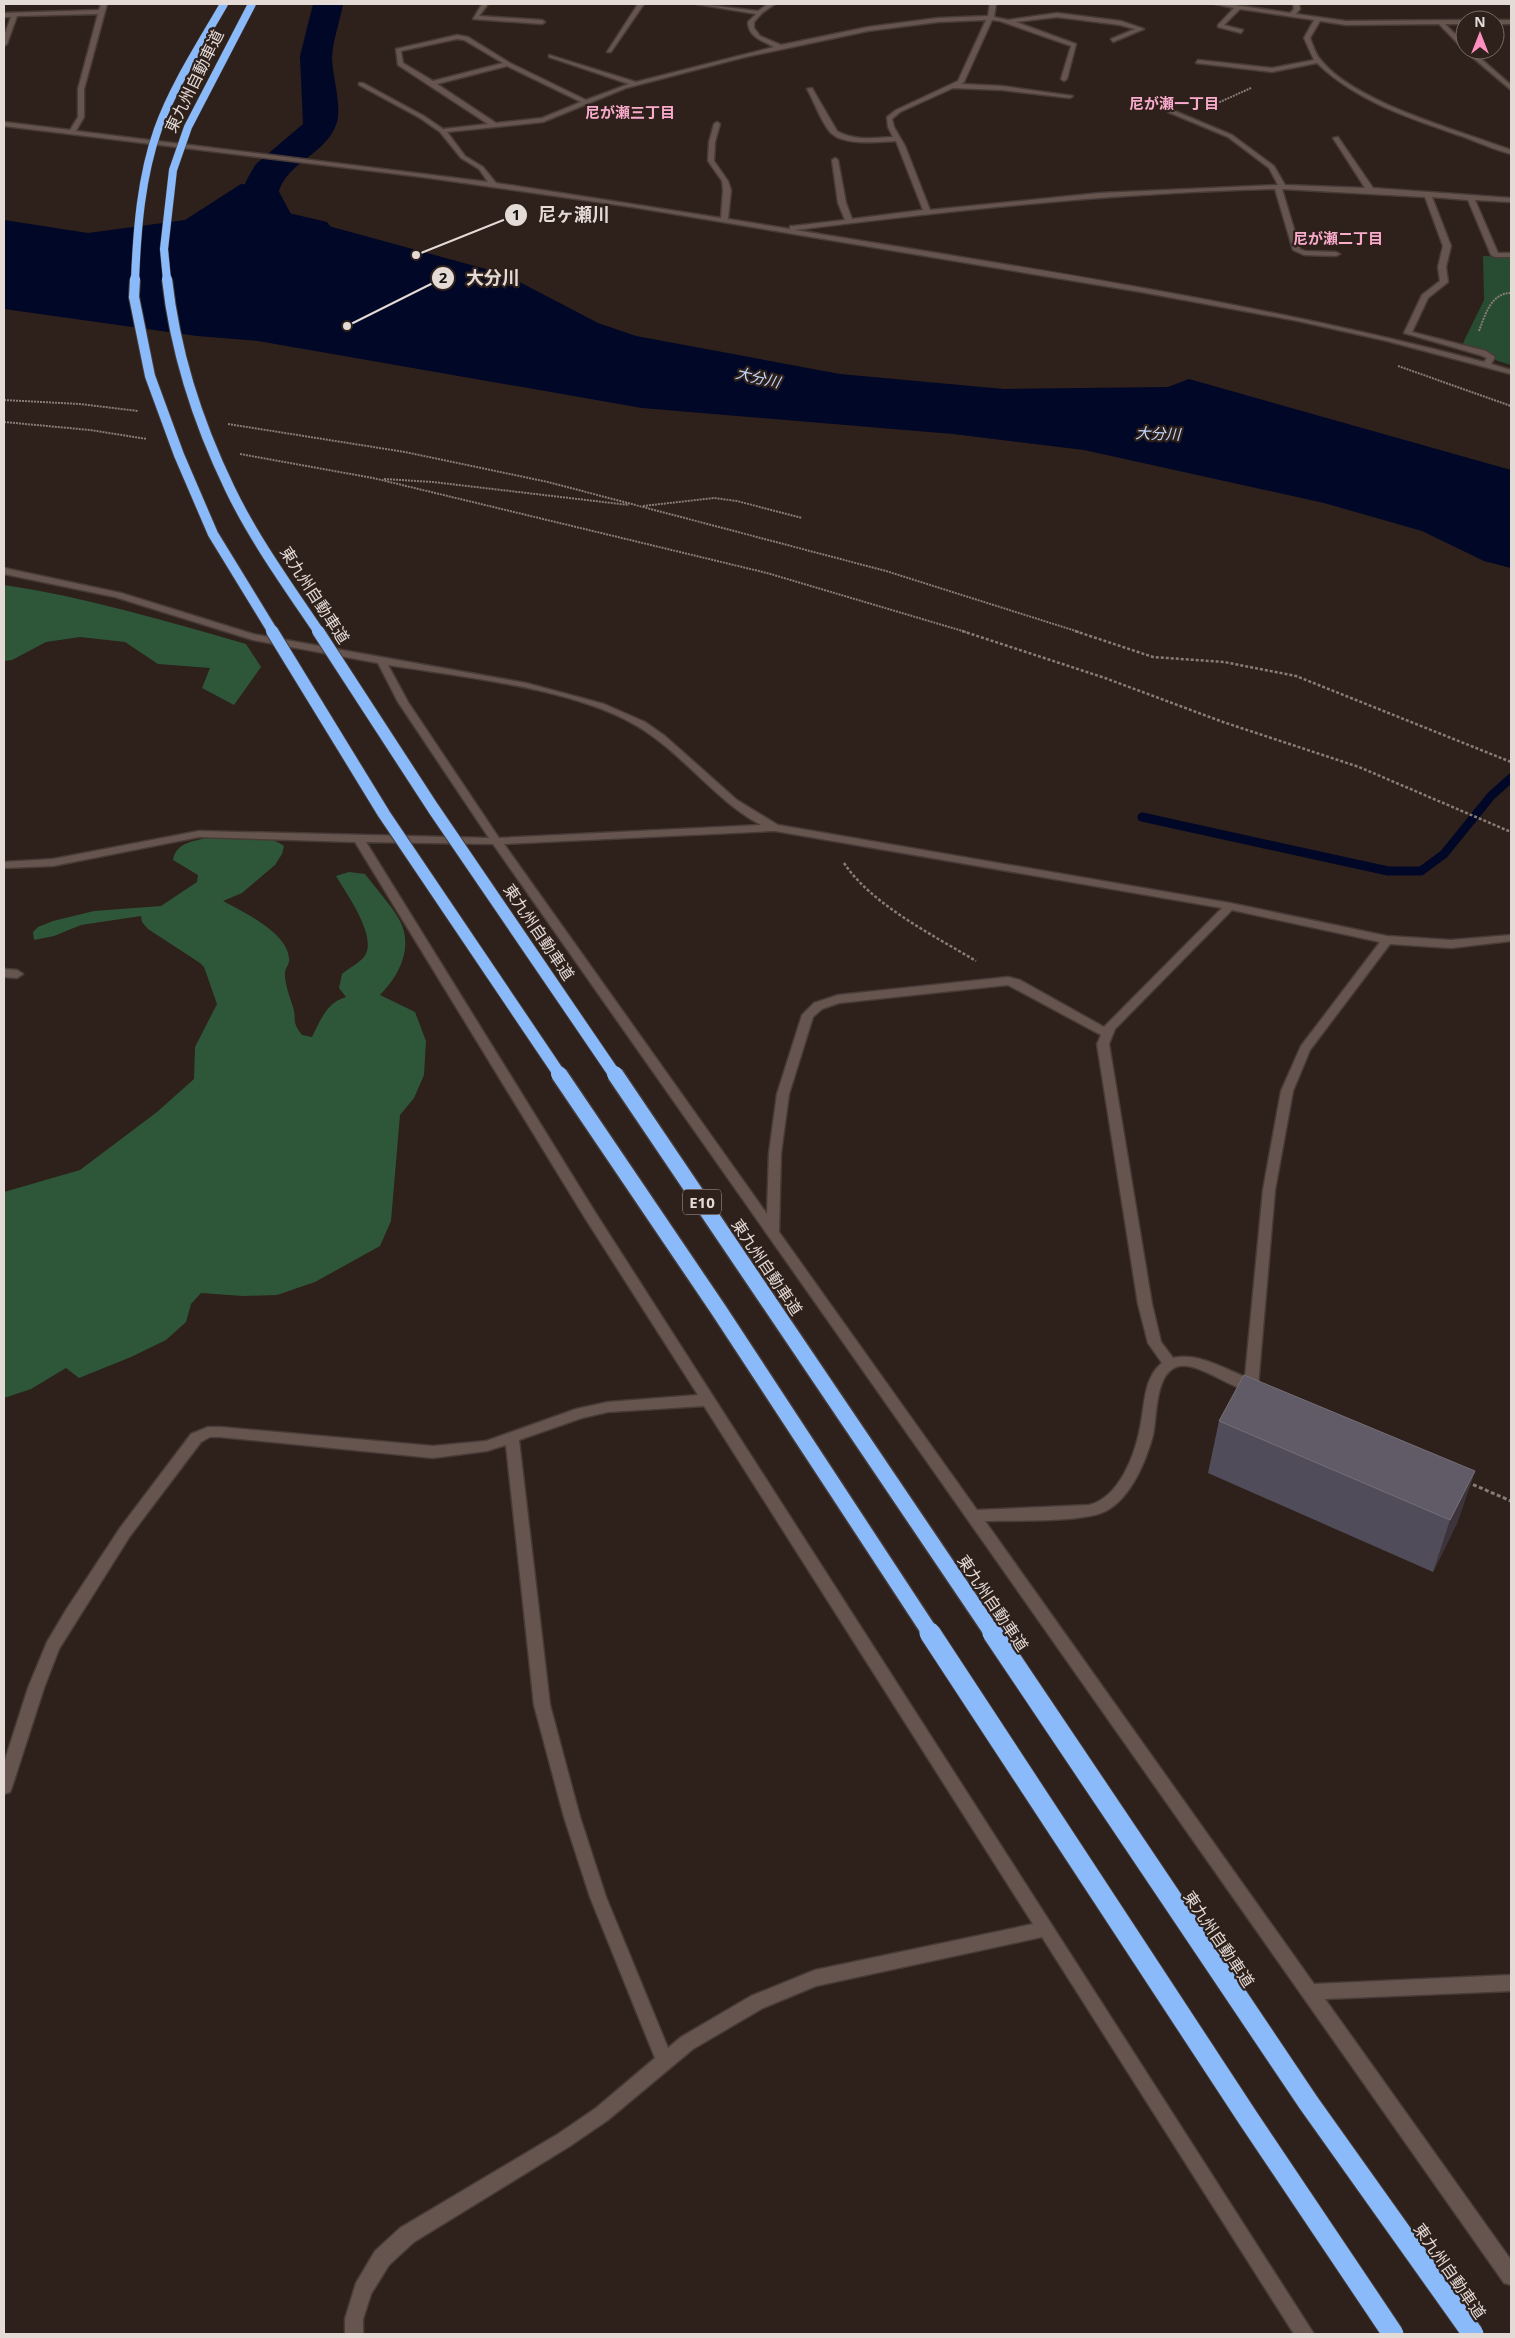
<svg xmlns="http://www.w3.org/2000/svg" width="1515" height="2338" font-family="'Open Sans','Noto Sans JP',sans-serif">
<rect width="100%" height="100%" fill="#2e201a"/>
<path fill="#284c31" d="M1483,256L1511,257V365L1473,353L1463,343L1484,300Z"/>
<path fill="#2e5739" d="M4,585C86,597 166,621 246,644L261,667L234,705L202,688L210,668L158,664L125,642L80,637L46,642L12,660L4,661Z
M208,838C228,838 270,834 284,846L282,854L275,865L242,893L223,901C243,912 287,932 289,958C290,964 286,967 285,972C284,982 290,998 293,1007C297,1020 291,1021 302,1035L312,1037C320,1021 327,1002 346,997L339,988L342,974C349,968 359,963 364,957C379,938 346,893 336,876L349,872L365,874C374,886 400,915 403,928C411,953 397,978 380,995L415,1012L426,1041L424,1075L414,1098L400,1115L391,1221L380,1246L315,1282L277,1295L243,1296L201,1293L191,1304L186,1322L166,1340L131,1357L79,1378L66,1368L31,1389L4,1398V1192L80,1170L157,1112L194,1079L195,1047L217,1004L204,967L200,963L148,929L142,922L141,916L81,925L54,936L34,940L33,932L38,927L53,921L94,911L161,906L197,882L198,875L173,860C176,842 194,841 208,838Z"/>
<path fill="#000727" d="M241,184L277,188L292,216L504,274L598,323L636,336L840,374L1004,389L1168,387L1189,379L1511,470V568L1484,561L1422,531L1324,503L1084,450L953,434L642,408L258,341L197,336L4,309V220L88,233L185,220Z"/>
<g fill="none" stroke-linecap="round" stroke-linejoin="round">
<path stroke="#000727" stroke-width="9" d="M1142,817L1388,871H1421L1444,854L1491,796L1511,778"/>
<path fill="#000727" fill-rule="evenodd" d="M313,4H343C340,21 333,40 332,57C332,76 343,108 336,125C322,161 276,162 276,210L327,222L333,230L327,238L314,241L245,224C232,205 245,181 256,164L303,124L300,56Z"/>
<g stroke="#473b37" stroke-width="3">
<path id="minor" d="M101,4H107L84,89V117L76,131L488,182L479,169L461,158L440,132L420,118L359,85V83H363L424,116L443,129L488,124L398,65L396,49L457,35L468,37L510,63L586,100L629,84L549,57V55L636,82L774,47C763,41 748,37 748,22L756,14L697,4L758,11L768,4H775L762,13L754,22V28L760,36L781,45L868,27L938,18L988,16L990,4H996L994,17L1008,20L1057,13L1121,21L1144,29L1113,42L1111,39L1135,29L1120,25L1057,17L1016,22L1076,44L1067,79L1064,81L1061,79L1071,46L1000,21L992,20L964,82L961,84L1002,86L1073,96L1070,98L1002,90L953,88L900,112L892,119L894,127L905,146L930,210L1100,193L1278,185L1269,168L1228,137L1168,112V110L1170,109L1232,135L1274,166L1285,185L1365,188L1333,138L1338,137L1373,188L1511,198V202L1475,200L1498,253H1511V257H1495L1491,255L1468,200L1432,197L1451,246L1446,267L1448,282L1428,298L1412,332L1486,351L1495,357L1491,364L1511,370V374L1387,341L1298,321L1141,292L632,207L422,177L4,126V122L70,130L78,117V89L98,14L17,16L7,44L4,46V36L11,17H4V13L99,10ZM986,20L958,81L896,110L887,117L888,127L893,137C874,138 854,141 837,131L812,88L807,89C814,101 822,124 831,133C844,146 879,142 896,141L923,210L852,219L846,203L838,160L835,158L832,160L838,203L845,220L793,226H790V229L728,219L731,190L728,181L714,161L715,142L720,124L717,122L714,124L709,142L708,161L722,181L723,190L721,218L496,183L483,167L465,156L447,132L543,122L626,88L745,57L868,31L938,22ZM457,39L464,40L503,63L433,81L403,63L401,51ZM507,66L581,102L542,118L496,123L437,84ZM1275,189L1293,250L1304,255L1336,256L1340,254L1336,252L1305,251L1300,249L1282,189L1425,197L1443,246L1438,267L1440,281L1422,295L1404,333L1480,355L1487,358L1484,362C1258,302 1026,268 795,230C954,210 1114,193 1275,189Z
M482,4H488L479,16L542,20L545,22L542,24L473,19Z
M638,4H644L611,52H607Z
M1215,4H1228L1290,13L1294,9L1293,4H1299L1300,9L1296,14L1346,21L1465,20V24H1445L1465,44V50H1471L1511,85V90L1465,51L1439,24L1346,25L1320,21L1310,38C1313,45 1315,53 1320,59C1354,103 1459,130 1511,150V154C1495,150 1480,143 1464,137C1412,119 1357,102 1317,63L1272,72L1196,63L1198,60L1272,68L1314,60L1304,38L1314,20L1240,9L1224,25L1243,30L1241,33L1218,27V25L1234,8Z
M1495,20H1511V24H1495Z
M4,568L121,593L253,634L526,683L604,704L645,722L665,736L737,800L778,825L1230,903L1387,936L1451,940L1511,935V941L1451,948L1390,944L1310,1050L1293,1091L1275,1190L1258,1386L1256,1390C1237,1396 1195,1356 1174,1368C1155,1378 1157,1417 1153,1435C1146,1461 1131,1498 1106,1511C1082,1523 1015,1520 985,1521L1314,1984L1511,1975V1991L1325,1999L1511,2260V2285L1504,2283L493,844L366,842L595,1212L1314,2334H1294L1042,1937L816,1986L763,2008L693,2049L608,2120L570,2146L414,2242L389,2265L371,2294L363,2319V2334H345V2319L356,2283L375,2251L400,2228L558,2134L596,2108L655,2058L590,1897L564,1817L534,1705L506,1445L487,1451L433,1458L220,1437H210L201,1442L130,1536L59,1649L44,1688L12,1787L10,1792L4,1794V1763L28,1688L47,1642L66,1610L120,1528L191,1434L208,1427H220L433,1446L486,1441L576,1409L608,1402L698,1395L585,1218L355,842L199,837L53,866L4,868V862L53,859L199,831L489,838L398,702L378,663L253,640L115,597L4,574ZM388,665C463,677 573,688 637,726C683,753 714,800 761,825L499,838L408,702ZM772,831H775L1222,908L1104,1027L1020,980L1008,977L838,995L814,1003L802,1015L777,1094L769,1153L767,1214L504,844ZM1232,910L1380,942L1301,1046L1281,1091L1263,1190L1245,1377C1224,1368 1196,1352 1173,1358L1161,1342L1152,1304L1109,1044L1115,1029ZM1008,985L1101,1035L1097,1044L1138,1304L1148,1343L1162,1363C1143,1378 1145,1406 1140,1428C1135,1455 1119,1498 1089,1505L977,1510L779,1232L781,1153L789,1094L813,1017L822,1009L839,1003ZM704,1406L1033,1924L815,1970L751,1996L681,2037L668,2048L606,1897L580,1817L550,1705L519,1440L582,1418L608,1412Z
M4,969L17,970L23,974L17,978L4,977Z"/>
</g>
<path stroke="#887c77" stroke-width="2" stroke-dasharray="2 1" stroke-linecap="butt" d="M1211,106L1251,88
M1479,331C1485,315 1491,293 1511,293
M1398,366L1511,406
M4,400L80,404L138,411
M4,422L90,430L147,439
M228,424L405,452L548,482L886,571L1079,632
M240,454L373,478L767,573L966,632
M384,479L433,482L629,505
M643,506L714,498L737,501L802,518"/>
<path stroke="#887c77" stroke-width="2.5" stroke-dasharray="3 2" stroke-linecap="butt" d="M962,631L1105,678L1223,722L1359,767L1511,832
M1075,631L1153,657L1224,662L1296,676L1511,762
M844,863C872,905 933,935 976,961"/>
<path stroke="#887c77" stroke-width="3" stroke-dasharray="4 2.5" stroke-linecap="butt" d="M1467,1482L1511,1501"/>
<use href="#minor" fill="#66554e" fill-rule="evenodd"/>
<g stroke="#473b37" stroke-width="9" stroke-linecap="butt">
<path id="highway-bridge-far4" d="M135,280C137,230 141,177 158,129C174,85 201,44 224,4
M167,280L164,249L173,170L188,127L252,4"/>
</g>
<g stroke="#473b37" stroke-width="12" stroke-linecap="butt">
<path id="highway-bridge-far3" d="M135,279L134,297L150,376L179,455L213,534L273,632
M167,279C175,351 198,423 230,489C254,539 288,586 319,632"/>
</g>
<g stroke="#473b37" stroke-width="14" stroke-linecap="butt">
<path id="highway-bridge-far2" d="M272,631L384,814L560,1075
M318,631L433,808L615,1075"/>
</g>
<g stroke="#473b37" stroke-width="19" stroke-linecap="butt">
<path id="highway-bridge-far1" d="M559,1074L718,1309L931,1634
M615,1074L993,1634"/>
</g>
<g stroke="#473b37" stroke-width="23" stroke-linecap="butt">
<path id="highway-bridge" d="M930,1633L1248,2118L1393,2334
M993,1633L1308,2102L1473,2334"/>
</g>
<use href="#highway-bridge-far4" stroke="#8abaf9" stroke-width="8"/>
<use href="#highway-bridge-far3" stroke="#8abaf9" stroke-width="10"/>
<use href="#highway-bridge-far2" stroke="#8abaf9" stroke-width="12"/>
<use href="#highway-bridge-far1" stroke="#8abaf9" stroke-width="16"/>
<use href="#highway-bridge" stroke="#8abaf9" stroke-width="21"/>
</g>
<path fill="#504c59" d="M1219,1421L1475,1471L1457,1523L1433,1572L1208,1473Z"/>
<path fill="#3c343a" d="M1475,1471L1457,1523L1433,1572L1450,1520Z"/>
<path fill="#605b67" stroke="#756f78" d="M1244,1375L1475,1471L1450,1520L1219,1421Z"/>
<g text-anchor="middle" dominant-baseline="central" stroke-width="4.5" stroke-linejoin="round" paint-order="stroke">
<g font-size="15" font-weight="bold" fill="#f9abcc" stroke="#2e201a">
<text x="1174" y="103">尼が瀬一丁目</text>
<text x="630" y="112">尼が瀬三丁目</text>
<text x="1338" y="238">尼が瀬二丁目</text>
</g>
<g font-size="15" font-style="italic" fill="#c2d7fe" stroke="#2e201a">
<text transform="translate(758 377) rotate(13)">大分川</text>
<text transform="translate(1158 433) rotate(2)">大分川</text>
</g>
<rect fill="#2e201a" stroke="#ada29e" stroke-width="1" x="683" y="1189.5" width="38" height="25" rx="4"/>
<g font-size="15" font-weight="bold" fill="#e4dad6">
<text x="702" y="1202">E10</text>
</g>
<g font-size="16" fill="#e4dad6" stroke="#2e201a">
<text transform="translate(194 81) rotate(-64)">東九州自動車道</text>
<text transform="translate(315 595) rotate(57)">東九州自動車道</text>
<text transform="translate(539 932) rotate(56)">東九州自動車道</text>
<text transform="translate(767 1267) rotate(56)">東九州自動車道</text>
<text transform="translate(993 1603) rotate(56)">東九州自動車道</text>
<text transform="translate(1219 1939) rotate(56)">東九州自動車道</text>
<text transform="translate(1450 2271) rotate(55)">東九州自動車道</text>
</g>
</g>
<path fill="none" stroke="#e4dad6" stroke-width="2" d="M416 255L516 215M347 326L443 278"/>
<g fill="#e4dad6" stroke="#2e201a" stroke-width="2">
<circle cx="416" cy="255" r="5"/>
<circle cx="347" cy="326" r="5"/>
<circle cx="516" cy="215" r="12"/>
<circle cx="443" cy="278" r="12"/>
</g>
<g font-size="15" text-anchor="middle" font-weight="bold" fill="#111">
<text x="516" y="220">1</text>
<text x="443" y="283">2</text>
</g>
<g font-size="18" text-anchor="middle" font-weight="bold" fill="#e4dad6" stroke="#2e201a" stroke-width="4.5" stroke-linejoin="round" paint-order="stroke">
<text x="574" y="221">尼ヶ瀬川</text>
<text x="493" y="284">大分川</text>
</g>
<rect width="1515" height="2338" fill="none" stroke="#e4dad6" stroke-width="10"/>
<g transform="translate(1480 35)"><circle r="24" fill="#2e201a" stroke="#776a65"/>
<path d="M0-4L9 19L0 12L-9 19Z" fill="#fd8ec0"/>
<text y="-8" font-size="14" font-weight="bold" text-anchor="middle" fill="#e4dad6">N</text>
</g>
</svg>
